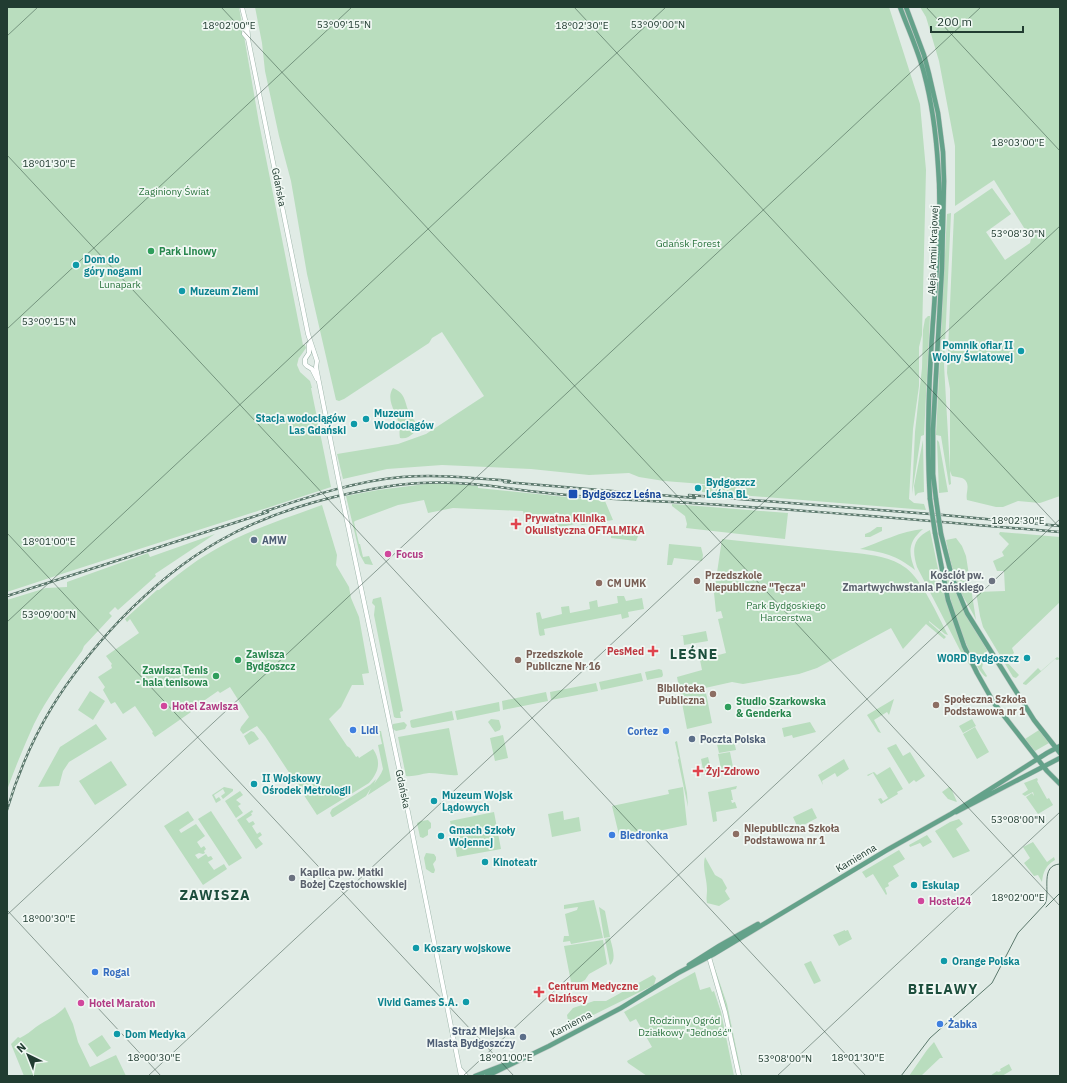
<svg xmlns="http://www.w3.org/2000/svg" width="1067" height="1083" font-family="'IBM Plex Sans',sans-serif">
<rect width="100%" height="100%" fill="#e0ebe5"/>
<path fill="#b9ddbe" d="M7,7H239L259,123L303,345H305L306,348L299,358V357L297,365L300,372L310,381L312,388H311L331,487C223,523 115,556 7,592Z
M255,7H889L920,104L926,170L922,335L919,347V386L913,429L909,499L914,503L924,504L926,510L702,492V485L755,488L664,481L639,477L629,473L589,475L531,469L442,465L387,469L343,479L337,454L398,444L426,434L484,396L442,332L432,338L429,343L344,399L339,401L336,400L307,274L291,181L279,136L265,71L262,43Z
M920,7H1060V496L1040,503L1018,501L1003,507H996L967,500C965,492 972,483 962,478C959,477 955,477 952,476L950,471L951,484L949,485L941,436L936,435L947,214L951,213L944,365L950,470V389L947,373L954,214L992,188L1011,214L986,232L1005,260L1030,243L1031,239L994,180L955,206V146L939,61L926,17Z
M928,316H930L924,435L921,436L912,494L915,432L922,368L923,330L925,319Z
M393,388C407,394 404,403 410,414C413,420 418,424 422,429C413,430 411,440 400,438C399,433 400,429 399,425C397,413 385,400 393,388Z
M923,440L924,492L918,493L915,496L914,486Z
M937,440L939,442L948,492L939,493Z
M426,484H459L478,486V488L605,501L613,520L582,525L579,523L558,528L556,515H524L523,511L453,508L428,513L424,500L398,505L355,521L354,522L359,544H360L363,557L369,556L373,565L365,564L360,555L346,496L378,490Z
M672,504L788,513L785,539L686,528L687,524L685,516L672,506Z
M322,505L337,555L336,565L349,587L351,598L359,617L369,673L362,674L364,685H352L341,707L329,719L347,746L350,748L356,757L358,756L359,758L373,749C382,762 378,773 369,783L317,815L265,736L257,726L243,734L240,730L241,727L249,717L230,687L220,693L218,691L192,709L191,712L155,737L152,733L153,732L135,706L123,714L115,702L111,704L103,690L105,687L98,677L112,668L111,665L112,664L106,656L139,633L130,619L127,622L125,619L157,590H159C176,576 192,563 211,552C245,531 284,519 322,505Z
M877,527H882V531L870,537H865V534L870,532Z
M923,529C908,542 908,552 915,570C896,555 883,552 860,549C881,542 901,531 923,529Z
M930,530L941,583L952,618L978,677L962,654L917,567C912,550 912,539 930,530Z
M611,531H628L639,534L636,541L611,538Z
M1000,532L1060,537V602L1012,648L1014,653L1006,661L1019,675L1016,678L1013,677L983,627L980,616L976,592L1005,591L1004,571H997L993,561L1004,556L1002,552L1009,544L999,534Z
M215,534L155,574L156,576L118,610L115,607L109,613L112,616L84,646L82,651C65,674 47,698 34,724C24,746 15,768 7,790V600L46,588L67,587V582L148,553L150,557Z
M956,538L962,546L966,556L976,620C973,613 969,607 965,600C955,582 950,560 946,540Z
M722,539L856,553C874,555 891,557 906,568C922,580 938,616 948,635L945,634L929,621V622L946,637L944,639L926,624L903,649L891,628L817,668L799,674L743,684L732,682L705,688L712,723L687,729L677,677L702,670L700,660L726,653L718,619L723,618L721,611L716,612L714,593Z
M669,544L701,547L703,555L702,561L674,558L672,565H667Z
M947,579L950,580L965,613L987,650L984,661L983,660L982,663H983L982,668L987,676L986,677C981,674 978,667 975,662C961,636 952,608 946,580Z
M617,596H624L626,601L642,598L644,609L628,612L629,617L622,619L621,614L544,629L545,635L540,636L539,634L536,613L540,612L542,619L562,614L561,607L569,606L570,613L590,609L589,602L597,600L598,607L618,603Z
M381,597L403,711L400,712L401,718H396L394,717L374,615L375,606L372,603L373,599Z
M706,631L708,641L684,645L683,636H680Z
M1057,657L1059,658L1060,657V659L1057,660L1055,659L1026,685L1023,684V683L1038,668L1041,671Z
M659,669L662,670L663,675L662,677L647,680L645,672Z
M641,673L643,681L601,690L599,682Z
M596,683L598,691L551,700L550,692Z
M90,691L105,701L93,720L78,710Z
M546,692L548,701L503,710L502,701Z
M894,699L889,715L887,712L874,720L881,733L878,732L867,715Z
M499,702L500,711L457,720L455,711Z
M452,711L454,720L413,728L411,727L410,721L411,720Z
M491,719L499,720L501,727L500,730L495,732L488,722Z
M972,719L976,726L963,733L959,726Z
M404,722L407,725L405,729L396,731L393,729V724Z
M810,722L816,732L793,738L792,735L784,737L782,728Z
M96,724L107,739L69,762L63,771L59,786L38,787L60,747Z
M975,727L989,752L977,759L963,734Z
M449,728L458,775C449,776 438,773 429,773C421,774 413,777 406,776L398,737Z
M1039,730L1049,743L1035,751L1025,739Z
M251,731L254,732L259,739L249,745L244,736Z
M379,731H381L391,780L368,795L371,788L366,796L333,817H332L330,813L332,809L370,785L376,779L374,784C377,779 381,775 383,769L378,745L382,744Z
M503,735L508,758L495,761L490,738Z
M733,737L736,750L719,753L716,740Z
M677,741L687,793L688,807L678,760L679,758L678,756L675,742Z
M896,744L903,756L910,752L925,776L916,782L914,780L909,784L887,748Z
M730,752L734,772L722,774L718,754Z
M708,757L712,773L704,775L701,759Z
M844,759L849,769L837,777L835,773L822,781L823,785L818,775Z
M111,761L127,785L95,805L79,781Z
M890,767L903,789L897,792L898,794L881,804L878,799L881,798L883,801L888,798L873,773L868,776L867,775L874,772L877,775Z
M1037,778L1038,780L1037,781L1047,799L1049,798L1053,805L1038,814L1026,797L1032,793L1034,796L1033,792L1025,796L1022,794L1028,790L1024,783Z
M737,786L736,789L731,790L733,800H731L732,803L735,802L737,808L716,812L717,821L713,822L708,792Z
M224,787L233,789V791L223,799L221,796L225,793L223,789L214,795L216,799L219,797L221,800L216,803L212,795Z
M683,787L687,825L620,839L612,806L669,794L668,790Z
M949,787L951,788L957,802L948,799L942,792Z
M240,791L243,795L236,800L241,804L238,806L243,813L236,818L225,801Z
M812,808L817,818L798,828L793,817Z
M252,810L253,812L251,813L252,815L246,819L249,823L253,821L255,824L252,826L257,834L260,832L262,835L258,838L263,844L256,849L237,820Z
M188,811L194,820L179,830L181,833L196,824L205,836L197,842L201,848L204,846L206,849L204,851L205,853L203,854L199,853L195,855L198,859L206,854L208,857L211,856L213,859L208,862L214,870L224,864L227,869L203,885L164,826Z
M211,811L242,858L229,866L198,819Z
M563,811L564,820L579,817L581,831L552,837L548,814Z
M494,812L501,849L457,857L450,821Z
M959,819L963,824L956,829L970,851L953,858L935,831L950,822Z
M428,820L431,823V828L428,830V835L423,838L420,837L417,823L421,821Z
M927,835L932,842L923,847L920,843L910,847L909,845Z
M1033,842L1047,862L1054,857L1055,860C1046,865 1043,872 1042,882L1038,875L1034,876L1024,863L1030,858L1023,847Z
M899,850L905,859L893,866L899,876L888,883L889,886L885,888L887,894L886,895L873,874L866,878L862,872Z
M426,853L434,854L436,857V860L433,864L435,870L434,873H432L426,869L424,858Z
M705,857L715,875L722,879L727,888L725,891L730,899L719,906L707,903C706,898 707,895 707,890C707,878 702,868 705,857Z
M594,900L603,938L571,944L570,941L563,942L564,936H569L565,914L577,910L578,907L564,909V905Z
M599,907L605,911L610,937L604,938Z
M845,930V931L848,930L852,939L839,946L833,935Z
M610,938C612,946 617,960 610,965L605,939Z
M603,940L607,964L589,974L585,980L572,987L564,946Z
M811,961L821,981L814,984L804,964Z
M713,963L727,1004L742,1076H741L726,1009Z
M695,972L700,990L710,987L712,992L714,991L721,1012L734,1076H647L628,1063L627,1061L652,1047L636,1019L630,1022L624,1012Z
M653,975L656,978L654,985L569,1027L567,1015L573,1008L594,1001H606Z
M65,1007L73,1024L78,1042L90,1067L116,1055L126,1076H24L11,1044L18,1037L20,1038C26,1035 31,1031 36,1027C46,1020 57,1016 65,1007Z
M102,1035L111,1048L97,1057L88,1044Z
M934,1042L943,1058H940L921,1076H909L927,1050Z
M1009,1064L1012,1070L1002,1076H990L997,1071L998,1072L1001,1071L1000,1069Z"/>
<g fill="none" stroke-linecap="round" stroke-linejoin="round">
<g stroke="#9fb7ac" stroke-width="5">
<path id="secondary" d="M242,7C244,17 249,30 248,39L308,334L317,361L316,367L339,483
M245,25L244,34L248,39
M309,344V353L305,359V364L307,366L312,369L317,379
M343,502L405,797L461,1076
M709,957L725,1012L739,1076
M460,1069L466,1076"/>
</g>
<g stroke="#c1c8c5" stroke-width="5.5">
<path id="primary" d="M900,7C908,29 918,50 924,73C932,103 936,134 938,165C942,213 937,261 934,308C929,372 926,435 930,499
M906,7L924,55L929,74L938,113L943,152L944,181L942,268L933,429V474L936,499
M935,533L948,600L964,646L977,673L994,703L1047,771L1060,784
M941,534L952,577L967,613L1034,720L1060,753
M956,812L1060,758
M689,965L719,946L758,924
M475,1076L514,1061
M487,1076L549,1046L621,1008L678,973L714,954L887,850L951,814L1047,753L1060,746"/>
</g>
<use href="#secondary" stroke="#fff" stroke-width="4"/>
<use href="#primary" stroke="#64a28a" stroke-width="4.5"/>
<path stroke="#5b786c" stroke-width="1" d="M1046,907L1060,893
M901,1076L930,1038L992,983L1018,933L1045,904C1051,892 1039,865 1060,864"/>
<g stroke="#5b786c" stroke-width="2.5">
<path id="rail" d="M504,482L695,498
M689,495L943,515L1060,526
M263,512C308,497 355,481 402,477C438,474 474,478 510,481
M7,596L268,512
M7,810C30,733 65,678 120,620C150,589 182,562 219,541C256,520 296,506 338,496C365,490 393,484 421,483C458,481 493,486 529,491C563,495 598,498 632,500C666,502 700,503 735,506C843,513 952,523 1060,532"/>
</g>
<use href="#rail" stroke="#f1f8f4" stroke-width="1" stroke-dasharray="3" stroke-linecap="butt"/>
<g stroke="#9fb7ac" stroke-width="5" stroke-linecap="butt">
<path id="secondary-bridge" d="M339,483L343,502"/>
</g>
<g stroke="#c1c8c5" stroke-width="5.5" stroke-linecap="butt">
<path id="primary-bridge" d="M930,499L935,533
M936,499L941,534"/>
</g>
<use href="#secondary-bridge" stroke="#fff" stroke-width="4"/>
<use href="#primary-bridge" stroke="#64a28a" stroke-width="4.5"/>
</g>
<path fill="none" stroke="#213c31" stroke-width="1" stroke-opacity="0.45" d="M221,7L1060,906M574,7L1060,528M926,7L1060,151M7,36L38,7M7,155L866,1076M7,329L352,7M7,533L514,1076M7,622L666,7M7,910L161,1076M7,915L981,7M148,1076L1060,226M463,1076L1060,519M777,1076L1060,812"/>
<g fill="#2e9e5b" stroke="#f1f8f4" stroke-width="1.5">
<circle cx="151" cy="251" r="4"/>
<circle cx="238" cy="660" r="4"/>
<circle cx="216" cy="676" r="4"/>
<circle cx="728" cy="707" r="4"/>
</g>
<g fill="#0f9aa8" stroke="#f1f8f4" stroke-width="1.5">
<circle cx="76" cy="265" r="4"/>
<circle cx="182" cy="291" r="4"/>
<circle cx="1021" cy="351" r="4"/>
<circle cx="366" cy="419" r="4"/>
<circle cx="354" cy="424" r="4"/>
<circle cx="698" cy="488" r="4"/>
<circle cx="1027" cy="658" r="4"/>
<circle cx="254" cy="784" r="4"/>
<circle cx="434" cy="801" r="4"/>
<circle cx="441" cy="836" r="4"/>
<circle cx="485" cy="862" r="4"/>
<circle cx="914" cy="885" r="4"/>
<circle cx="416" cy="948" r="4"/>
<circle cx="944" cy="961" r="4"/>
<circle cx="466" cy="1002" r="4"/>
<circle cx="117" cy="1034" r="4"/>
</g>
<rect fill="#1a4fb4" stroke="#f1f8f4" stroke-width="1.5" x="568" y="489" width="10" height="10" rx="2"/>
<g fill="#e0444e" stroke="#f1f8f4" stroke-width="1.5">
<path d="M514 518h4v4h4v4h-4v4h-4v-4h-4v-4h4z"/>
<path d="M651 645h4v4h4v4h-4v4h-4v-4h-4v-4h4z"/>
<path d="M696 765h4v4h4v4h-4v4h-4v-4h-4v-4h4z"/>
<path d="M537 986h4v4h4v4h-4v4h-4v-4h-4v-4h4z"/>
</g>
<g fill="#5c6f8a" stroke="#f1f8f4" stroke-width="1.5">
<circle cx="254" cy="540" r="4"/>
<circle cx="692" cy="739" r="4"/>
<circle cx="523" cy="1037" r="4"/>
</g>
<g fill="#d1479c" stroke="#f1f8f4" stroke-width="1.5">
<circle cx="388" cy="554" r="4"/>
<circle cx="164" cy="706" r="4"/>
<circle cx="921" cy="901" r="4"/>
<circle cx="81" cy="1003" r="4"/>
</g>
<g fill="#8d6e63" stroke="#f1f8f4" stroke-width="1.5">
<circle cx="697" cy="581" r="4"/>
<circle cx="599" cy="583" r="4"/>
<circle cx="518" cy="660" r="4"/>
<circle cx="713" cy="694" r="4"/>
<circle cx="936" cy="705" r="4"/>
<circle cx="736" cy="834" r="4"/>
</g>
<g fill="#6b7280" stroke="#f1f8f4" stroke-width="1.5">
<circle cx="992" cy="581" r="4"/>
<circle cx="292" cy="878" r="4"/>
</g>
<g fill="#3f7fe0" stroke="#f1f8f4" stroke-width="1.5">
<circle cx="353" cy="730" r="4"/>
<circle cx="666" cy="731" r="4"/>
<circle cx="612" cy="835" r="4"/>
<circle cx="95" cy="972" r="4"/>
<circle cx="940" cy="1024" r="4"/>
</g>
<g text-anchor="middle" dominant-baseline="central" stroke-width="3.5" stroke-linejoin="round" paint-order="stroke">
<g font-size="10" fill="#213c31" stroke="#f1f8f4">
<text transform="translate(279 187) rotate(79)">Gdańska</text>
<text transform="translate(933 250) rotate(-88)">Aleja Armii Krajowej</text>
<text transform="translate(403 789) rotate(78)">Gdańska</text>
<text transform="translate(856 858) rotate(-31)">Kamienna</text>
<text transform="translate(571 1024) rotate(-28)">Kamienna</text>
</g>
<g font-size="10" fill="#2a733d" stroke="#f1f8f4">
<text x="174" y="191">Zaginiony Świat</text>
<text x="688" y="243">Gdańsk Forest</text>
<text x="120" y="284">Lunapark</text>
<text x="786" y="605">Park Bydgoskiego<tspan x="786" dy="12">Harcerstwa</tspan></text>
<text x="685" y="1020">Rodzinny Ogród<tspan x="685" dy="12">Działkowy "Jedność"</tspan></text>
</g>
<g font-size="10" font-weight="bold" fill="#27864d" stroke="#f1f8f4" text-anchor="start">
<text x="159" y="251">Park Linowy</text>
<text x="246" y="654">Zawisza<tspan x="246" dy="12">Bydgoszcz</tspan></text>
<text x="208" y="670" text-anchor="end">Zawisza Tenis<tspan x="208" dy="12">- hala tenisowa</tspan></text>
<text x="736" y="701">Studio Szarkowska<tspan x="736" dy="12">&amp; Genderka</tspan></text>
</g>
<g font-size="10" font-weight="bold" fill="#0d838f" stroke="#f1f8f4" text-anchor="start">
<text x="84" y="259">Dom do<tspan x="84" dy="12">góry nogami</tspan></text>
<text x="190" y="291">Muzeum Ziemi</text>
<text x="1013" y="345" text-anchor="end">Pomnik ofiar II<tspan x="1013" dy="12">Wojny Światowej</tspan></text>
<text x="374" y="413">Muzeum<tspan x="374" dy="12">Wodociągów</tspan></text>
<text x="346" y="418" text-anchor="end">Stacja wodociągów<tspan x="346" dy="12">Las Gdański</tspan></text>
<text x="706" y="482">Bydgoszcz<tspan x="706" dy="12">Leśna BL</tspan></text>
<text x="1019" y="658" text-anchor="end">WORD Bydgoszcz</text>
<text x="262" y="778">II Wojskowy<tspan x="262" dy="12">Ośrodek Metrologii</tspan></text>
<text x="442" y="795">Muzeum Wojsk<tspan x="442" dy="12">Lądowych</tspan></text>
<text x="449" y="830">Gmach Szkoły<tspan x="449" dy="12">Wojennej</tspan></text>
<text x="493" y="862">Kinoteatr</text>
<text x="922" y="885">Eskulap</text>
<text x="424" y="948">Koszary wojskowe</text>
<text x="952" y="961">Orange Polska</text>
<text x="458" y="1002" text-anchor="end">Vivid Games S.A.</text>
<text x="125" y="1034">Dom Medyka</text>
</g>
<g font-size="10" font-weight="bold" fill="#164399" stroke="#f1f8f4" text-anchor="start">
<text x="582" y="494">Bydgoszcz Leśna</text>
</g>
<g font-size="10" font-weight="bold" fill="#be3a42" stroke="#f1f8f4" text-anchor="start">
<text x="525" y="518">Prywatna Klinika<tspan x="525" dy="12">Okulistyczna OFTALMIKA</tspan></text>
<text x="644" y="651" text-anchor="end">PesMed</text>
<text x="706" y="771">Żyj-Zdrowo</text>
<text x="548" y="986">Centrum Medyczne<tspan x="548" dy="12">Gizińscy</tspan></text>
</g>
<g font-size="10" font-weight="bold" fill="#4e5e75" stroke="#f1f8f4" text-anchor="start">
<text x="262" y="540">AMW</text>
<text x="700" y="739">Poczta Polska</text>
<text x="515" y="1031" text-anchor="end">Straż Miejska<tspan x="515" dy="12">Miasta Bydgoszczy</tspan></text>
</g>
<g font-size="10" font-weight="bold" fill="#b23c85" stroke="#f1f8f4" text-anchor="start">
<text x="396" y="554">Focus</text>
<text x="172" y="706">Hotel Zawisza</text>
<text x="929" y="901">Hostel24</text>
<text x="89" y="1003">Hotel Maraton</text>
</g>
<g font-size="10" font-weight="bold" fill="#785e54" stroke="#f1f8f4" text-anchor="start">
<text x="705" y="575">Przedszkole<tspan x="705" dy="12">Niepubliczne "Tęcza"</tspan></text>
<text x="607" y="583">CM UMK</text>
<text x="526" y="654">Przedszkole<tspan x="526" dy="12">Publiczne Nr 16</tspan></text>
<text x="705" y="688" text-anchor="end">Biblioteka<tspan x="705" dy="12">Publiczna</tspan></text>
<text x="944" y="699">Społeczna Szkoła<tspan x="944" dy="12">Podstawowa nr 1</tspan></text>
<text x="744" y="828">Niepubliczna Szkoła<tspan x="744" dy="12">Podstawowa nr 1</tspan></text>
</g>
<g font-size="10" font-weight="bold" fill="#5b616d" stroke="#f1f8f4" text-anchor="end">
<text x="984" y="575">Kościół pw.<tspan x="984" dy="12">Zmartwychwstania Pańskiego</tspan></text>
<text x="300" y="872" text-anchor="start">Kaplica pw. Matki<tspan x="300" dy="12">Bożej Częstochowskiej</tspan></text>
</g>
<g font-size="10" font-weight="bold" fill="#366cbe" stroke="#f1f8f4" text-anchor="start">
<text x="361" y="730">Lidl</text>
<text x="658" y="731" text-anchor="end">Cortez</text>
<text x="620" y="835">Biedronka</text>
<text x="103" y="972">Rogal</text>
<text x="948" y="1024">Żabka</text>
</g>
<g font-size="14" font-weight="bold" letter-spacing="1" fill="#1c4e3c" stroke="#f1f8f4">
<text x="694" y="654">LEŚNE</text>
<text x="215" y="895">ZAWISZA</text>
<text x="943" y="989">BIELAWY</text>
</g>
</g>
<g font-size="10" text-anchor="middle" fill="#213c31" stroke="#f1f8f4" stroke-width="3.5" stroke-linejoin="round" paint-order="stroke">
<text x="344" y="28">53°09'15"N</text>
<text x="658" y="28">53°09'00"N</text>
<text x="229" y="29">18°02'00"E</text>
<text x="582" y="29">18°02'30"E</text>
<text x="1018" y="146">18°03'00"E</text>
<text x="49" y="167">18°01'30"E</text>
<text x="1018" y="237">53°08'30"N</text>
<text x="49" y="325">53°09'15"N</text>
<text x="1018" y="524">18°02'30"E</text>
<text x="49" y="545">18°01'00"E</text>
<text x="49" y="618">53°09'00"N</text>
<text x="1018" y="823">53°08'00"N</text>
<text x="1018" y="901">18°02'00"E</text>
<text x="49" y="922">18°00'30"E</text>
<text x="154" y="1061">18°00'30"E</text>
<text x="506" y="1061">18°01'00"E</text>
<text x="858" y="1061">18°01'30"E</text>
<text x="785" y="1062">53°08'00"N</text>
</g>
<rect width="1067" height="1083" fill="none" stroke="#213c31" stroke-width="16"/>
<g transform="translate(28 1055) rotate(317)" stroke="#f1f8f4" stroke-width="3" paint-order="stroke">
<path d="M0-3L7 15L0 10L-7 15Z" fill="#213c31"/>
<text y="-6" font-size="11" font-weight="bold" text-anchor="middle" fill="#213c31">N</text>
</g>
<path d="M931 26v6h92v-6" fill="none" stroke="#213c31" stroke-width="2"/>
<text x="937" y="26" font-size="12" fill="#213c31" stroke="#f1f8f4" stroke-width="3" paint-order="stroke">200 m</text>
</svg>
